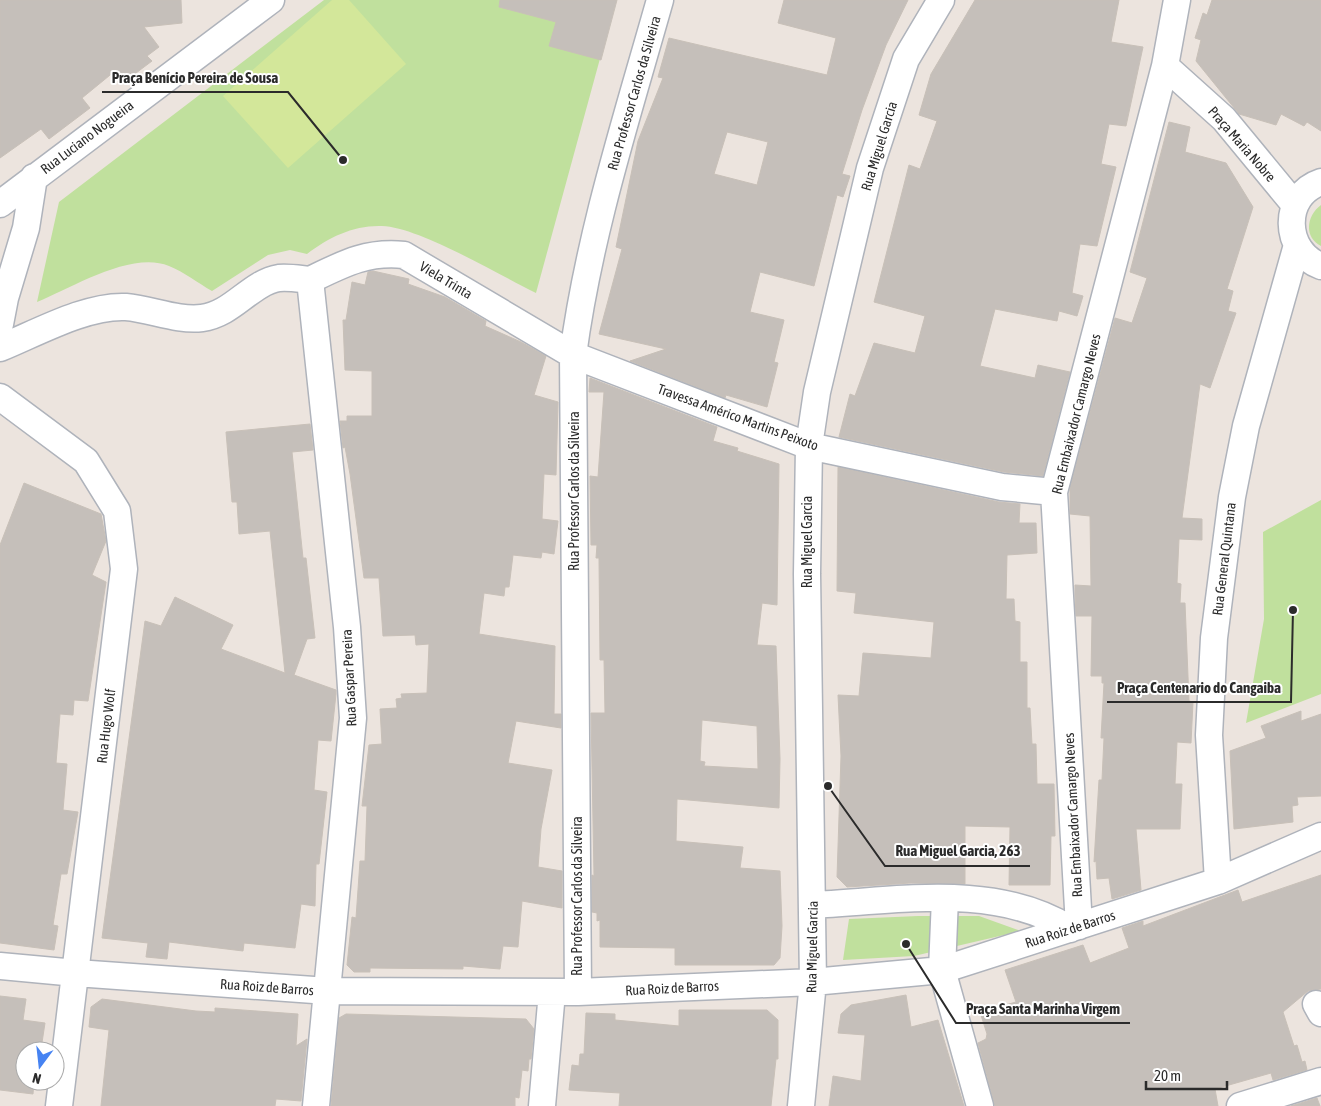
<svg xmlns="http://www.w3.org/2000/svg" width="1321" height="1106" font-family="'Asap Condensed',sans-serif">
<rect width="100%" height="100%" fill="#ece4de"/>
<path fill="#c0e09d" d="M324,0H616L536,293C499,275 419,227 382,226C354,225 329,237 307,254L290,250L268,255L212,291C198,283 184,272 169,266C132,250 71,288 37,302L59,202Z
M1321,205V246C1303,237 1307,215 1321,205Z
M1321,500V694L1246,723L1264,619L1263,532Z
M918,916H979L1021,931L914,956L843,960L849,919Z"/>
<path fill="#d3e79a" d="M332,0H349L406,64L288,168L223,96Z"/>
<path fill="#c5bfba" stroke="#c8c0b8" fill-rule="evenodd" d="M0,0H181L182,23L144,27L159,47L147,56L152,61L124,82L115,71L82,98L90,108L49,139L41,129L0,158Z
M500,0H617L601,60L549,46L556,22L499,7Z
M784,0H908L886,45L862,110L842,174L850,176L843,197L837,195L814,286L760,272L750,312L784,320L774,362L778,363L767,407L726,395L725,398L630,361L666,349L599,334L622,249L616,247L638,141L663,78L658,77L669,38L827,75L836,38L778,23ZM727,132L768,142L757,185L714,174Z
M975,0H1119L1111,42L1143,47L1126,126L1109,124L1101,164L1116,167L1097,246L1080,244L1072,293L1083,296L1077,316L1059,311L1057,321L995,309L980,366L1035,378L1038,365L1070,372L1043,476L1004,472L839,437L850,394L855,396L874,343L915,353L925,316L874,302L909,165L920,169L937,121L919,115L931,74Z
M1212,0H1321V131L1307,122L1304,126L1281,114L1276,125L1239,114L1196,61L1201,40L1195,38L1203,13L1207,15Z
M1169,122L1190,127L1185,152L1226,163L1253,207L1227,289L1233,291L1228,311L1236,313L1210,388L1200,384L1182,518L1202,519V540L1179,539L1177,583L1181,584L1180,603H1185L1189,701L1193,702L1191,743L1177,742L1175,784H1182L1180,829H1136L1141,890L1112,899L1109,878L1097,879L1096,861L1094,862L1099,780H1102L1104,738H1101L1104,683H1102V676H1091L1092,616H1076L1075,595V585L1091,586L1090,516L1070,514V488L1115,318L1132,323L1147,278L1130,272Z
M373,271L409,279L408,284L445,297L486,321L485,326L521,342L546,356L534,395L558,402L556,475L544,474L542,519L558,521L554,554L542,552L541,558L513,555L509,587H505L504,596L484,593L479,634L555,646L554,714H561V728L516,721L508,763L552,770L541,829L538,867L562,871V908L522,901L518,947L503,946L500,969L463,966V969L370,968V972H354L347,965L352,917L356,918L360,861H365L367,806H362L369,745L382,744L380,709L397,708L396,699L402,698L401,694L427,693L429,644L416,645L415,635L383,636L379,578H364L350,474L345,447L343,448L340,421H347V416H372V371L345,370L343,320H346L352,282L365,285L368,272Z
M590,378L717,427L713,441L738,448L737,451L779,464L777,605L762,603L757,645L776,646L780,759L779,808L677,799L676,841L743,847L740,868L780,871L782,926L780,958L774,965H675V948L600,947V920L597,921V913L592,912V875L594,876L591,713H605L604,660H600L599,558H596L597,545H591L590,476L598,477L604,392H589ZM702,720L757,726L758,769L704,766L705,762L700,761Z
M310,424L313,450L292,452L303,558H306L315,638L307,639L294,675L336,690V694L331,741L318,740L314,790L327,792L319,864H316L315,906L301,904L295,948L244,943L243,951L169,942L167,959L146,957L148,943L102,938L145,621L161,626L175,597L233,625L221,649L285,673L270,531L239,534L237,502H232L226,432Z
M838,467L999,502L1020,504L1019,523H1036L1037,553L1007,555L1006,599H1014L1015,621L1020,622V662H1027V708H1030L1032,744H1036L1037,784H1054L1055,836H1051L1050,885H1009L1010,827L965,826V884L911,883L847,887L837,877L841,756L838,695L859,696L863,653L931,658L934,622L854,613L856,593L837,591Z
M24,483L101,514L106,541L92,575L106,582L88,701L74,700L73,715L60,714L56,763L67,764L63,810L78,812L67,874H61L53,925L58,926L54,950L0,943V545Z
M1301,711V721L1321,714V796L1297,797L1298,805L1292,806L1293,822L1234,829L1230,751L1266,738L1261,726Z
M1321,875V989L1308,991L1283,1012L1294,1046L1297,1045L1302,1062L1305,1061L1307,1070L1273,1080L1271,1073L1215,1089L1218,1106H995L978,1043L986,1039L987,1034L980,1012L1016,1002L1005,970L1083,945L1090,963L1129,948L1122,928L1143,921V926L1238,890L1242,902Z
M906,995L911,1027L938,1020L964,1106H829L833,1076L861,1081L865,1035L838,1033L841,1014L851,1005Z
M0,996L26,999L23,1020L45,1023L41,1049L25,1051V1081H34L33,1094L0,1090Z
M102,999L196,1011L215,1012V1008L298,1014L296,1046L307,1039L301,1101L276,1099L275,1106H101L109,1030L89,1027L91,1007Z
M679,1010H767L778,1020V1059H776L771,1106H619L620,1093L569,1090L572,1065L579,1066L580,1054H584L586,1013L615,1014V1020L679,1026Z
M346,1014L526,1019L534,1029L531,1059H529L528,1071L522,1070L519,1098L515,1097V1106H331L339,1018Z
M1317,1098L1320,1106H1291Z"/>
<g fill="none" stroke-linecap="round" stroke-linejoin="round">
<g stroke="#afb3bb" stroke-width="29">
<path id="street" d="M1165,66L1224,119L1295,205
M1321,182C1281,195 1283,252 1321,266
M0,204L271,0
M310,280L347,627L353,718L316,1106
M310,280C343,264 367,251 404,255L573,355L809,446L1002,487L1054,492
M0,324L5,298L26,228L34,177
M0,348C37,333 86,305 126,307C151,309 177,321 202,318C233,314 250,283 279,278C289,277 300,279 310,280
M0,397L86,461L117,511L124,569L59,1106
M1218,881L1209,735L1214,638L1232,497L1246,426L1297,245
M945,898L942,970L980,1106
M813,905C897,901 995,882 1070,929
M1079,926L1054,492L1165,66L1177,0
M0,966L76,973L328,991L578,992L813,982L942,970L1218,881L1321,836
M578,992L573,355C589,234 627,117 660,0
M1316,1004L1321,1013
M542,1106L552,992
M801,1106L813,982L807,574L809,446L817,392L870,168L906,59L941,0
M1240,1106L1321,1081"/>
</g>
<use href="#street" stroke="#fff" stroke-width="26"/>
</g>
<g text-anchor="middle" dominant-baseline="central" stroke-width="4" stroke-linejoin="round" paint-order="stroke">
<g font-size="14" fill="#2b2b2b" stroke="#fff">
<text transform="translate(634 93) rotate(-74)">Rua Professor Carlos da Silveira</text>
<text transform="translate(87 137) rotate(-37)">Rua Luciano Nogueira</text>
<text transform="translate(1242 144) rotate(49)">Praça Maria Nobre</text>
<text transform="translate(879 146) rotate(-73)">Rua Miguel Garcia</text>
<text transform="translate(446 280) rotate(31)">Viela Trinta</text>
<text transform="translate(1076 414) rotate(-76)">Rua Embaixador Camargo Neves</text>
<text transform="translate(738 417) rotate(20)">Travessa Américo Martins Peixoto</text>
<text transform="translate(574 491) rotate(-90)">Rua Professor Carlos da Silveira</text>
<text transform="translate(807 542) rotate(-90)">Rua Miguel Garcia</text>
<text transform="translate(1224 559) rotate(-83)">Rua General Quintana</text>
<text transform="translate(349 678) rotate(-93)">Rua Gaspar Pereira</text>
<text transform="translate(106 726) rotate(-83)">Rua Hugo Wolf</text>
<text transform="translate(1073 815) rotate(-93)">Rua Embaixador Camargo Neves</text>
<text transform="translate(577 896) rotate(-90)">Rua Professor Carlos da Silveira</text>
<text transform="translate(1070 929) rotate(-18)">Rua Roiz de Barros</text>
<text transform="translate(812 947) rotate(-89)">Rua Miguel Garcia</text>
<text transform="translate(267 987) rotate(4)">Rua Roiz de Barros</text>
<text transform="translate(672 988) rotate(-3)">Rua Roiz de Barros</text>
</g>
</g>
<path fill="none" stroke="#2b2b2b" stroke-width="2" d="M343 160L288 92H102M1293 610L1291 702H1107M828 786L885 866H1030M906 944L956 1023H1130"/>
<g fill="#2b2b2b" stroke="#fff" stroke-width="2">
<circle cx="343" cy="160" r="5"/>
<circle cx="1293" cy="610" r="5"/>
<circle cx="828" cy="786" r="5"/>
<circle cx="906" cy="944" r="5"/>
</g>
<g font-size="15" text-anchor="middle" font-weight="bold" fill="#2b2b2b" stroke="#fff" stroke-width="4" stroke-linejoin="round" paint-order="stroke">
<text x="195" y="83">Praça Benício Pereira de Sousa</text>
<text x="1199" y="693">Praça Centenario do Cangaiba</text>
<text x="958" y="856">Rua Miguel Garcia, 263</text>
<text x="1043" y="1014">Praça Santa Marinha Virgem</text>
</g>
<g transform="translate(40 1066) rotate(195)"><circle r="24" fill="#ffffff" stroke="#aaaaaa"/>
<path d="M0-4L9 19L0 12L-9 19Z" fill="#4683f2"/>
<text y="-8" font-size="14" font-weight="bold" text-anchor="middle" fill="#2b2b2b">N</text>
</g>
<path d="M1146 1081v8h81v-8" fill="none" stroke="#2b2b2b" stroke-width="2.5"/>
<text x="1154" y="1081" font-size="15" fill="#2b2b2b" stroke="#ffffff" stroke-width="4" paint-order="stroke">20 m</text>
</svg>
